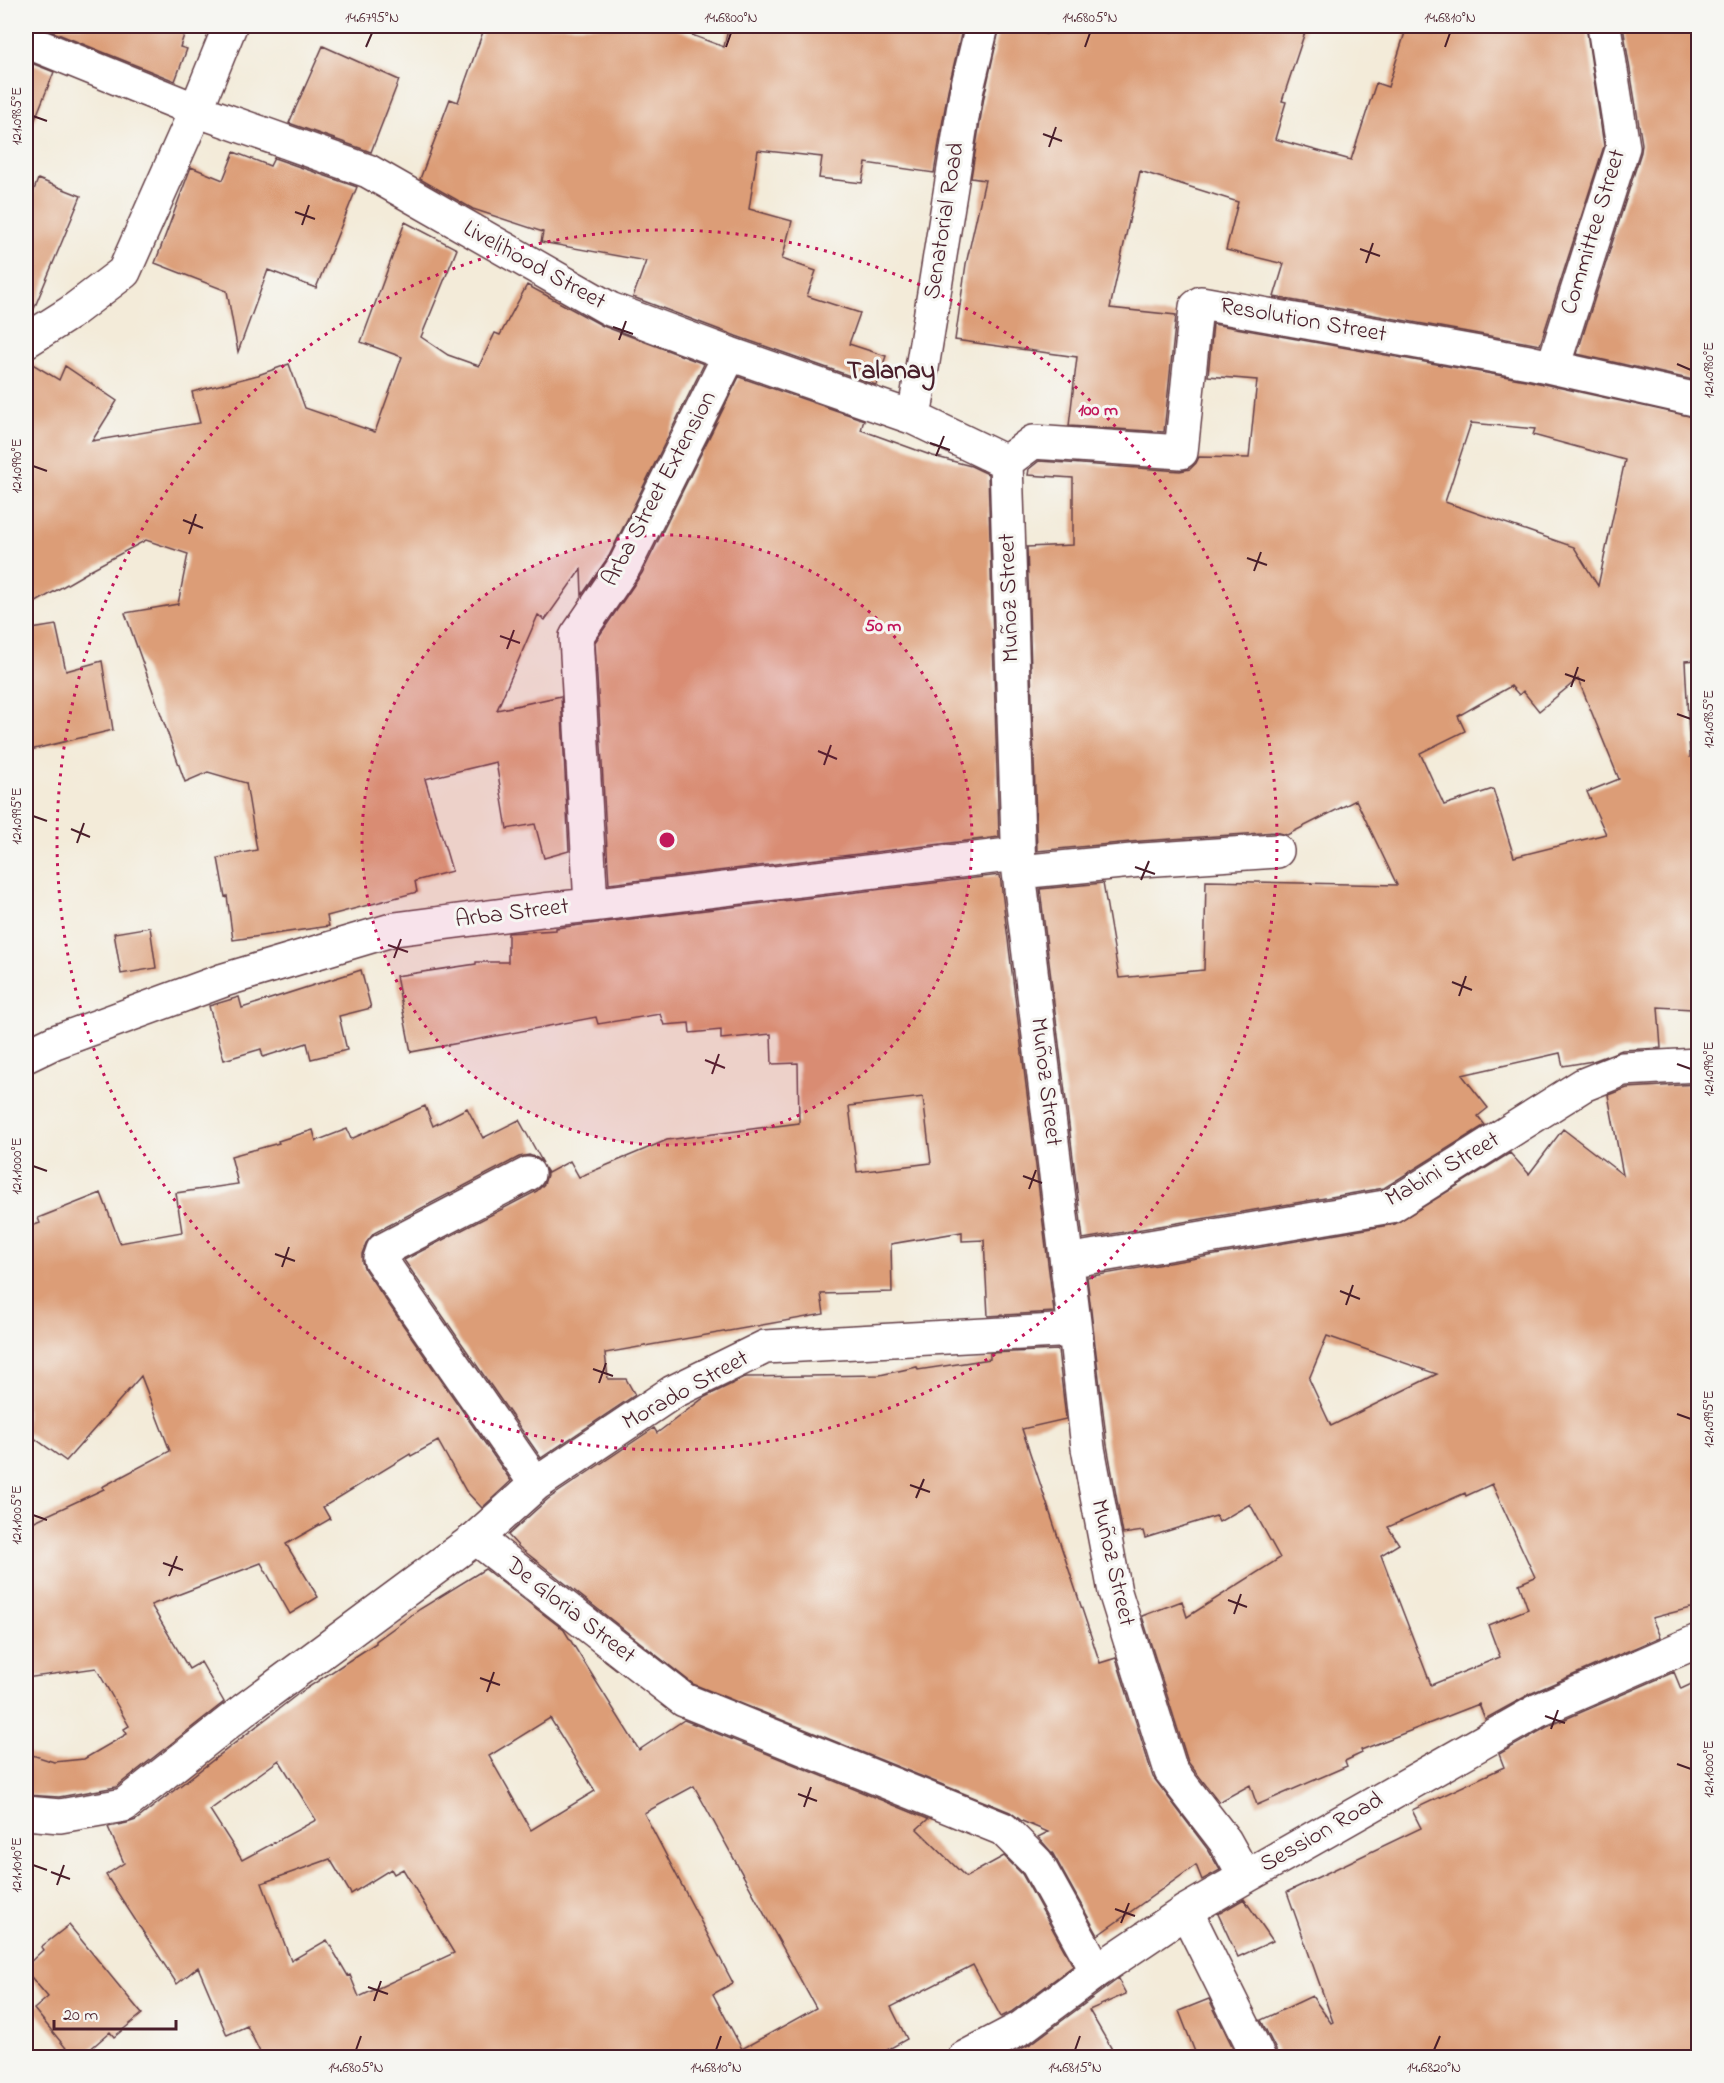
<svg xmlns="http://www.w3.org/2000/svg" width="1724" height="2083" font-family="'Indie Flower',sans-serif">
<rect width="100%" height="100%" fill="#f6f6f2"/>
<filter id="ink" filterUnits="userSpaceOnUse"><feTurbulence type="fractalNoise" baseFrequency=".0167" numOctaves="2"/><feDisplacementMap in="SourceGraphic" scale="12" xChannelSelector="R" yChannelSelector="G"/><feConvolveMatrix kernelMatrix="1 2 1 2 8 2 1 2 1" color-interpolation-filters="sRGB"/></filter>
<filter id="wash" filterUnits="userSpaceOnUse"><feTurbulence type="fractalNoise" baseFrequency=".008" numOctaves="4" result="noise"/><feDisplacementMap in="SourceGraphic" scale="24" xChannelSelector="R" yChannelSelector="G"/><feGaussianBlur stdDeviation="1.35" result="paint"/><feColorMatrix in="noise" values="0 0 0 0 0 0 0 0 0 0 0 0 0 0 0 0 0 1.4 0 .05"/><feComposite in="paint" operator="in"/></filter>
<g filter="url(#wash)">
<rect width="100%" height="100%" fill="#f3ebd9"/>
<g id="blocks">
<path fill="#dc9d77" fill-rule="evenodd" d="M38,26H187L180,47L187,49L175,81Z
M485,26H668L724,47L729,26H963L948,90L934,173L866,163L862,183L819,178L822,157L758,150L749,209L792,221L782,259L816,271L807,296L860,313L849,344L886,356L876,385L736,336L633,297L646,261L541,242L543,232L473,209L420,179L450,99L458,102Z
M1000,26H1013L1046,34L1047,26H1307L1282,101L1286,102L1275,139L1351,160L1376,83L1388,87L1407,26H1586L1604,146L1540,345L1274,297L1284,264L1226,250L1238,202L1140,171L1110,308L1176,315L1164,432L1069,426L1077,357L955,340L966,264L985,180L971,178L984,97Z
M1623,26H1698V381L1577,354L1641,152L1642,144Z
M323,46L399,80L371,152L289,123Z
M26,61L54,72L27,139L26,138Z
M234,152L270,166L274,158L357,187L316,288L268,270L238,352L227,291L155,263L191,167L223,180Z
M38,179L81,196L31,316L26,319V212Z
M405,222L457,249L421,337L448,355L479,366L495,333L500,335L527,285L603,326L704,364L609,556L582,595L581,569L545,620L538,615L497,710L561,696L569,851L544,858L535,824L507,829L496,762L425,779L452,871L415,881L417,892L327,916L329,926L233,940L227,896L225,897L218,858L257,850L246,783L208,772L185,782L125,613L178,604L188,554L146,540L88,571V572L26,608V360L59,380L65,366L117,401L92,441L200,423L192,392L258,375L289,364L305,408L375,432L402,357L361,342Z
M1213,324L1525,380L1698,418V660L1685,661L1690,757H1698V971H1694L1692,1009L1658,1007L1661,1048L1622,1050L1593,1061L1563,1066L1560,1053L1462,1075L1488,1108L1478,1116L1485,1125L1384,1188L1083,1239L1040,889L1103,883L1119,978L1204,970L1206,881L1397,885L1356,800L1287,835L1276,832L1141,841L1037,851L1027,547L1073,545V478L1028,475L1029,469L1039,461L1180,471L1190,469L1196,463L1199,457L1249,458L1257,380L1208,376ZM1471,423L1535,429L1533,435L1625,460L1598,586L1574,547L1445,502ZM1578,679L1619,779L1587,792L1606,834L1514,857L1493,789L1444,805L1420,753L1465,731L1458,716L1511,686L1519,695L1523,691L1539,711Z
M739,377L864,420L861,430L933,456L971,466L988,474L999,837L609,884L595,642L642,573Z
M56,625L66,671L102,661L113,730L26,751V630Z
M1000,875L1054,1312L988,1316L984,1240L962,1241V1232L891,1244L892,1292L821,1294L824,1314L605,1353L608,1379H626L635,1395L541,1458L404,1260L537,1191L544,1184L547,1175L545,1168L548,1173L570,1161L579,1177L667,1140L799,1123L798,1063L772,1064L771,1034L721,1039V1030L690,1033L689,1023L664,1025L660,1014L598,1024L596,1017L411,1052L396,976L476,964V962H508V933L556,930V928ZM923,1097L931,1163L857,1172L849,1106Z
M150,927L156,968L121,974L114,933Z
M361,970L371,1008L339,1016L347,1050L311,1059L307,1043L263,1057L261,1049L224,1060L209,1006L239,997L242,1008Z
M1698,1084V1606L1652,1618L1660,1637L1532,1693L1485,1719L1479,1704L1361,1750L1362,1753L1345,1761L1347,1766L1257,1805L1250,1785L1219,1802L1188,1762L1142,1616L1182,1601L1187,1617L1280,1558L1250,1504L1219,1522L1216,1516L1145,1538L1143,1531L1123,1534L1107,1445L1087,1277L1395,1224L1510,1153L1529,1174L1563,1129L1623,1175L1608,1095L1627,1088ZM1327,1336L1437,1374L1331,1426L1309,1379ZM1492,1484L1535,1577L1519,1584L1528,1609L1488,1625L1500,1657L1431,1685L1381,1555L1399,1544L1388,1527L1465,1493L1466,1496Z
M425,1106L433,1126L467,1108L483,1138L519,1120L543,1163L537,1158L529,1155L519,1157L374,1233L366,1243L362,1254V1262L365,1270L511,1481L482,1508L466,1491L438,1441L411,1456L410,1454L323,1507L330,1519L286,1544L318,1597L290,1614L261,1563L151,1605L189,1669L201,1662L224,1702L116,1787L59,1797L26,1795V1753L54,1762L84,1759L127,1734L124,1729L129,1726L96,1668L26,1678V1525L104,1489L102,1487L170,1451L141,1376L66,1461L26,1432V1228L40,1223L38,1218L101,1193L120,1243L182,1232L176,1193L238,1184L231,1156L279,1143L278,1141L313,1130L316,1141L347,1129L351,1139Z
M1058,1350L1066,1419L1022,1429L1100,1663L1116,1658L1153,1777L1209,1851L1220,1870L1202,1880L1196,1865L1098,1935L1053,1854L1038,1837L1048,1832L1022,1821L1010,1812L693,1684L519,1547L508,1535L548,1499L654,1428L657,1433L705,1397L746,1377L880,1375L917,1367L918,1370L990,1359V1353Z
M485,1569L564,1630L639,1750L684,1720L928,1819L917,1829L966,1877L1004,1856L1022,1874L1073,1966L1011,2012L1001,2017L973,1965L891,2007L907,2039L873,2058H263L247,2026L227,2035L198,1967L177,1984L106,1875L124,1863L108,1827L127,1823L136,1820L298,1694L376,1643V1641L420,1609ZM550,1718L595,1791L531,1830L489,1756ZM279,1760L316,1820L242,1860L210,1810ZM694,1786L816,2008L742,2049L713,1994L733,1983L644,1813ZM330,1859L351,1894L391,1869L394,1874L403,1869L454,1953L359,1997L350,1975L348,1976L327,1940L291,1961L262,1883Z
M1674,1672L1681,1689L1698,1681V2058H1277L1276,2050L1261,2020L1312,1996L1331,2023L1333,2022L1287,1892L1421,1828L1412,1810L1504,1767L1499,1754L1547,1727Z
M1244,1899L1273,1941L1238,1957L1218,1914Z
M69,1925L142,2014L114,2037L110,2032L80,2058H74L34,2009L48,1997L26,1971V1966L43,1950L41,1947Z
M1118,1979L1126,1994L1089,2010L1117,2058H1023L1019,2050L1032,2043Z
M1209,1999L1238,2058H1184L1195,2052L1179,2011Z"/>
</g>
</g>
<g filter="url(#ink)">
<use href="#blocks" fill-opacity="0" stroke="#633e45" stroke-width="1.5"/>
<g fill="none" stroke-linecap="round" stroke-linejoin="round">
<g stroke="#633e45" stroke-width="36">
<path id="minor" d="M26,41L196,110L368,171L610,309L730,354L914,418L1006,462L1019,872L1075,1330L1088,1448L1115,1592L1171,1771L1225,1841L1245,1877
M26,341L70,313L124,272L196,110L230,26
M1553,367L1623,147L1604,26
M914,418L966,93L982,26
M1006,462L1033,442L1181,452L1196,307L1201,303L1529,362L1698,400
M1019,872L1142,860L1277,851
M591,905L576,637L625,565L730,354
M26,1056L55,1042L224,980L395,929L543,910L591,905L1017,854
M528,1174L383,1250L380,1259L536,1484
M1067,1261L1391,1206L1583,1085L1623,1069L1698,1065
M476,1538L684,1700L1003,1829L1037,1863L1097,1971
M26,1813L60,1816L124,1805L244,1710L476,1538L536,1484L673,1392L765,1347L1075,1330
M1186,1911L1259,2058
M964,2058L1021,2028L1097,1971L1186,1911L1245,1877L1539,1710L1698,1641"/>
</g>
<use href="#minor" stroke="#fff" stroke-width="33"/>
</g>
</g>
<path fill="none" stroke="#4a1f2b" stroke-width="2" d="M366,47L372,33M726,47L731,33M1085,47L1090,33M1445,47L1450,33M33,116L47,121M1043,134L1062,141M1049,147L1056,127M295,212L315,219M302,225L309,205M1360,249L1380,256M1366,263L1373,243M613,327L633,334M619,340L626,321M1677,364L1691,370M930,443L950,450M936,456L944,436M33,466L47,471M183,520L203,528M189,534L196,514M1247,558L1267,565M1254,571L1261,552M500,636L520,643M507,649L514,630M1565,674L1585,681M1571,687L1578,667M1677,714L1691,719M818,751L837,759M824,765L831,745M33,816L47,821M71,829L90,837M77,843L84,823M1135,867L1155,874M1141,880L1149,861M388,945L408,952M394,958L401,939M1452,982L1472,990M1459,996L1466,976M705,1060L725,1068M1677,1064L1691,1069M712,1074L719,1054M33,1166L47,1171M1023,1176L1042,1183M1029,1189L1036,1170M275,1254L295,1261M282,1267L289,1247M1340,1291L1360,1299M1346,1305L1353,1285M593,1369L613,1376M599,1383L606,1363M1677,1414L1691,1419M910,1485L930,1492M916,1498L924,1479M33,1515L47,1520M163,1563L183,1570M169,1576L177,1556M1228,1600L1247,1607M1234,1614L1241,1594M480,1678L500,1685M487,1692L494,1672M1545,1716L1565,1723M1551,1729L1558,1710M1677,1764L1691,1769M798,1794L817,1801M804,1807L811,1787M33,1865L47,1870M51,1872L70,1879M57,1885L64,1865M1115,1909L1135,1916M1121,1923L1129,1903M368,1987L388,1994M374,2001L381,1981M356,2050L361,2036M716,2050L721,2036M1075,2050L1080,2036M1434,2050L1440,2036"/>
<circle cx="667" cy="840" r="305" fill="#c2185b" fill-opacity=".12"/>
<g fill="none" stroke="#c2185b" stroke-width="3" stroke-dasharray="3 6">
<circle cx="667" cy="840" r="305"/>
<circle cx="667" cy="840" r="610"/>
</g>
<g text-anchor="middle" dominant-baseline="central" stroke-width="6" stroke-linejoin="round" paint-order="stroke">
<g font-size="24" fill="#4a1f2b" stroke="#f6f6f2">
<text transform="translate(945 221) rotate(-81)">Senatorial Road</text>
<text transform="translate(1594 232) rotate(-73)">Committee Street</text>
<text transform="translate(534 266) rotate(29)">Livelihood Street</text>
<text transform="translate(1303 321) rotate(10)">Resolution Street</text>
<text transform="translate(660 489) rotate(-62)">Arba Street Extension</text>
<text transform="translate(1010 598) rotate(-92)">Muñoz Street</text>
<text transform="translate(512 914) rotate(-7)">Arba Street</text>
<text transform="translate(1045 1082) rotate(83)">Muñoz Street</text>
<text transform="translate(1443 1170) rotate(-30)">Mabini Street</text>
<text transform="translate(686 1391) rotate(-29)">Morado Street</text>
<text transform="translate(1112 1563) rotate(77)">Muñoz Street</text>
<text transform="translate(570 1611) rotate(38)">De Gloria Street</text>
<text transform="translate(1322 1833) rotate(-30)">Session Road</text>
</g>
<g font-size="26" font-weight="bold" fill="#4a1f2b" stroke="#f6f6f2">
<text x="891" y="372">Talanay</text>
</g>
</g>
<circle cx="667" cy="840" r="9" fill="#c2185b" stroke="#f6f6f2" stroke-width="3"/>
<g font-size="18" text-anchor="middle" font-weight="bold" fill="#c2185b" stroke="#f6f6f2" stroke-width="6" stroke-linejoin="round" paint-order="stroke">
<text x="1098" y="415">100 m</text>
<text x="883" y="631">50 m</text>
</g>
<rect width="1724" height="2083" fill="none" stroke="#f6f6f2" stroke-width="66"/>
<path d="M54 2020v9h122v-9" fill="none" stroke="#4a1f2b" stroke-width="3"/>
<text x="63" y="2020" font-size="18" fill="#4a1f2b" stroke="#f6f6f2" stroke-width="4.5" paint-order="stroke">20 m</text>
<rect x="33" y="33" width="1658" height="2017" fill="none" stroke="#4a1f2b" stroke-width="2"/>
<g font-size="15" text-anchor="middle" fill="#4a1f2b">
<text x="372" y="22">14.6795°N</text>
<text x="731" y="22">14.6800°N</text>
<text x="1090" y="22">14.6805°N</text>
<text x="1450" y="22">14.6810°N</text>
<text transform="translate(16 116) rotate(-90)" y="5">121.0985°E</text>
<text transform="translate(1708 370) rotate(-90)" y="5">121.0980°E</text>
<text transform="translate(16 466) rotate(-90)" y="5">121.0990°E</text>
<text transform="translate(1708 719) rotate(-90)" y="5">121.0985°E</text>
<text transform="translate(16 816) rotate(-90)" y="5">121.0995°E</text>
<text transform="translate(1708 1069) rotate(-90)" y="5">121.0990°E</text>
<text transform="translate(16 1166) rotate(-90)" y="5">121.1000°E</text>
<text transform="translate(1708 1419) rotate(-90)" y="5">121.0995°E</text>
<text transform="translate(16 1515) rotate(-90)" y="5">121.1005°E</text>
<text transform="translate(1708 1769) rotate(-90)" y="5">121.1000°E</text>
<text transform="translate(16 1865) rotate(-90)" y="5">121.1010°E</text>
<text x="356" y="2072">14.6805°N</text>
<text x="716" y="2072">14.6810°N</text>
<text x="1075" y="2072">14.6815°N</text>
<text x="1434" y="2072">14.6820°N</text>
</g>
</svg>
